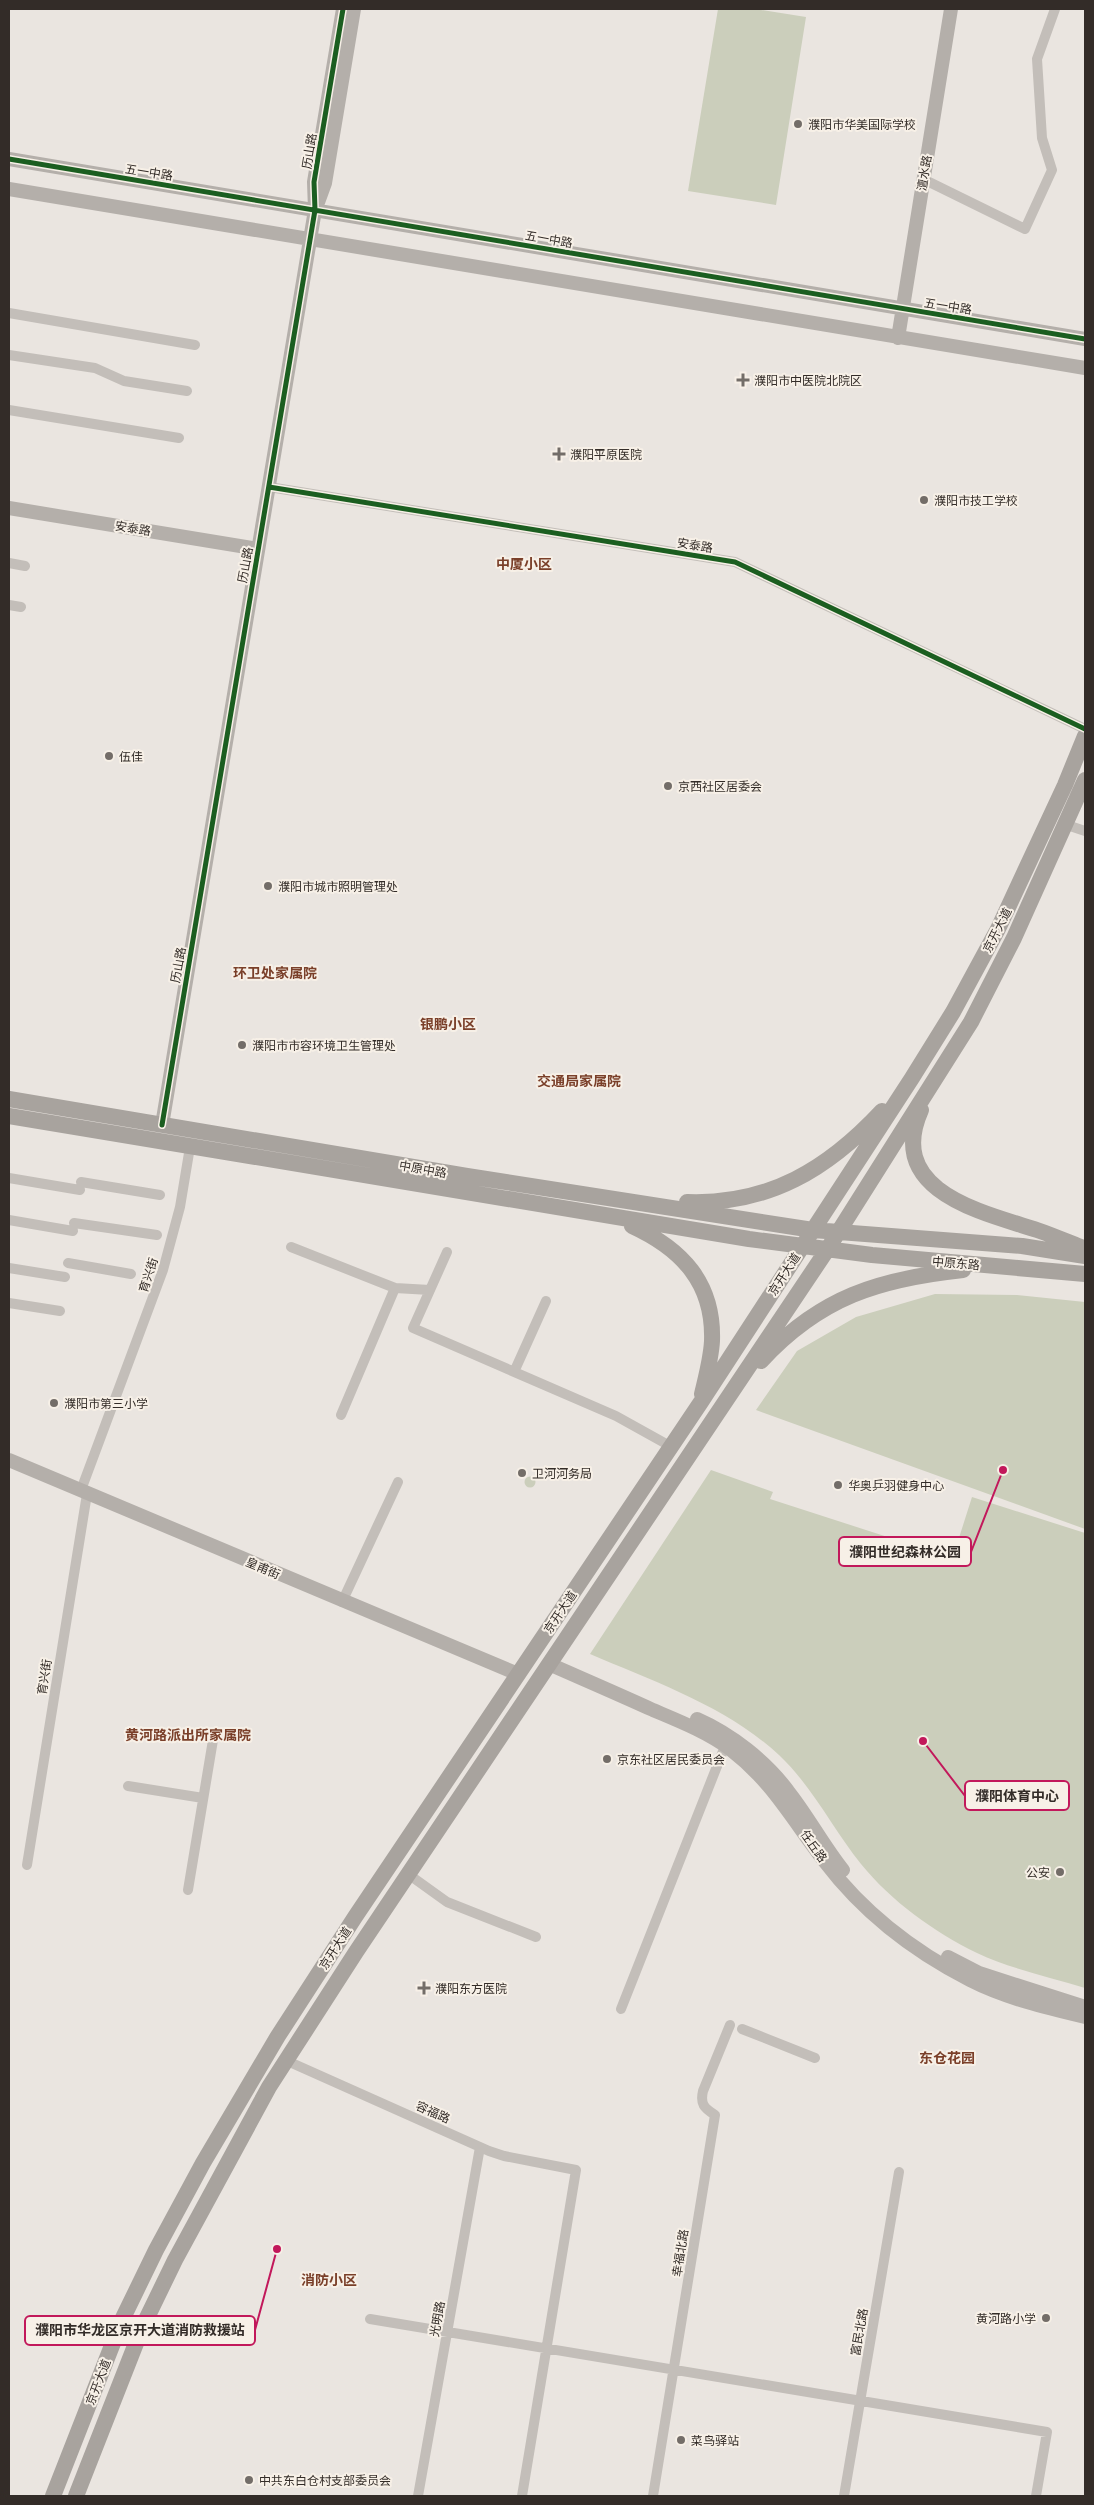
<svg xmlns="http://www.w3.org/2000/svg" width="1094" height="2505" font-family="Inter,'Noto Sans SC',sans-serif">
<rect width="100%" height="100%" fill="#eae5e0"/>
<path fill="#cbcebb" d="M718,9H755L806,17L776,205L688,191Z
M935,1294L1017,1295L1085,1302V1529L756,1410L797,1351L856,1317Z
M711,1470L773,1492L770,1499L934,1552L958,1541L972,1497L1085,1533V1988C1050,1977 1011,1969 977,1953C934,1932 891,1901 861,1864C833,1829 812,1786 779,1755C726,1706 655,1682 590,1654Z
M524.5 1482a5.5 5.5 0 1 1 11 0a5.5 5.5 0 1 1-11 0Z"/>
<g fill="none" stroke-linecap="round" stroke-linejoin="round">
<path stroke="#c3beb9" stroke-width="10" d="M923,179L1025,229L1052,170L1042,138L1037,59L1055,9
M9,313L195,345
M9,355L95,368L124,381L187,391
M9,410L179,438
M269,487L735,562L1085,729
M9,563L25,566
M9,605L21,607
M1067,825L1085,831
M9,1178L80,1190
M81,1182L160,1195
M9,1220L73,1231
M74,1223L157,1235
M291,1247L395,1288L430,1290
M447,1252L413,1328L616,1416L670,1446
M68,1263L131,1274
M9,1268L65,1277
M9,1303L60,1311
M514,1372L546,1301
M341,1415L395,1288
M81,1490L163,1270L180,1207L190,1147
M342,1602L398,1482
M128,1786L203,1798
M27,1865L87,1494
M408,1874L447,1902L536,1937
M188,1890L214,1734
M621,2009L725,1746
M742,2029L815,2058
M285,2060L489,2151L504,2156L576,2170L522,2496
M370,2319L1047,2432L1036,2496
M418,2496L480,2147
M653,2496L715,2115C704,2108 700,2104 703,2091L730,2025
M844,2496L899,2172"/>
<path stroke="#b4afaa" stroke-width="14" d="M9,159L1085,339
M9,189L1085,368
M317,205L325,183L354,9
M898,338L951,9
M9,508L258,549
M162,1125L315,210L314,182L343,9
M9,1460L518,1674
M549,1664C583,1679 618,1694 653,1710C679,1721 707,1732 730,1749C773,1782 793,1821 825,1862C863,1912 913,1951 970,1980C1005,1998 1047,2008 1085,2017
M697,1719C731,1734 766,1761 788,1791C808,1816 823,1845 843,1870
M948,1957L979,1973L1085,2007"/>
<path stroke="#a8a39e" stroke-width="16" d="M9,1099L467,1176L813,1230L1022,1246L1085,1256
M921,1110C885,1191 981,1212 1037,1230C1052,1235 1068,1242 1083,1248
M9,1116L749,1239L872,1255L1085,1274
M687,1202C769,1205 828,1169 882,1111
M632,1226C682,1249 714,1283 712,1341C711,1359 706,1377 702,1394
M761,1361C820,1297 879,1279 963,1270
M53,2496L122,2320L156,2250L203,2163L278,2036L355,1917L701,1402L912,1078L953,1012L998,929L1065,785L1085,736
M76,2496L142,2328L175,2260L269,2087L356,1952L827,1250L971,1022L1014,938L1085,780"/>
<g stroke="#f7f0e7" stroke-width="8">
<path id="cycleway" d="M9,159L1085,339
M269,487L735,562L1085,729
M162,1125L315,210L314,182L343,9"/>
</g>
<use href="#cycleway" stroke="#1b5e20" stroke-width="5"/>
</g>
<g fill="#736d68" stroke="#f7f0e7" stroke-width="2">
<circle cx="798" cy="124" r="5"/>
<path d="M740.5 372.5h5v5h5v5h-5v5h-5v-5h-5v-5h5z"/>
<path d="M556.5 446.5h5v5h5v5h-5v5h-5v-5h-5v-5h5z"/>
<circle cx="924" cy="500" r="5"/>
<circle cx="109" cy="756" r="5"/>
<circle cx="668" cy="786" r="5"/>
<circle cx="268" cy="886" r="5"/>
<circle cx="242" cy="1045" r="5"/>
<circle cx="54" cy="1403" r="5"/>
<circle cx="522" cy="1473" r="5"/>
<circle cx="838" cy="1485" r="5"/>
<circle cx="607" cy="1759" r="5"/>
<circle cx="1060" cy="1872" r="5"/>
<path d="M421.5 1980.5h5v5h5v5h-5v5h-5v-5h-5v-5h5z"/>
<circle cx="1046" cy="2318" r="5"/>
<circle cx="681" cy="2440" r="5"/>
<circle cx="249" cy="2480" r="5"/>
</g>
<g text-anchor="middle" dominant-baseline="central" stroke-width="4" stroke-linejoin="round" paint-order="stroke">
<g font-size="12" fill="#332c28" stroke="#f7f0e7" text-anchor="start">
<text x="808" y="124">濮阳市华美国际学校</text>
<text x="754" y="380">濮阳市中医院北院区</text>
<text x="570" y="454">濮阳平原医院</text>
<text x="934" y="500">濮阳市技工学校</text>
<text x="119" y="756">伍佳</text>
<text x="678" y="786">京西社区居委会</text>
<text x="278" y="886">濮阳市城市照明管理处</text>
<text x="252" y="1045">濮阳市市容环境卫生管理处</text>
<text x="64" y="1403">濮阳市第三小学</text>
<text x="532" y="1473">卫河河务局</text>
<text x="848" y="1485">华奥乒羽健身中心</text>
<text x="617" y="1759">京东社区居民委员会</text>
<text x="1050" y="1872" text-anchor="end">公安</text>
<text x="435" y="1988">濮阳东方医院</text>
<text x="1036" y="2318" text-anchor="end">黄河路小学</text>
<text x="691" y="2440">菜鸟驿站</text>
<text x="259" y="2480">中共东白仓村支部委员会</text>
</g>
<g font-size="12" fill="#332c28" stroke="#f7f0e7">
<text transform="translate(309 151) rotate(-81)">历山路</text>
<text transform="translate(149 172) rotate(9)">五一中路</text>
<text transform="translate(924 173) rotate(-81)">澶水路</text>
<text transform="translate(549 239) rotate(10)">五一中路</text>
<text transform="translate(948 306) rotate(9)">五一中路</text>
<text transform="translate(133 528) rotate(9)">安泰路</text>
<text transform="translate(695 545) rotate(9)">安泰路</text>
<text transform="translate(245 565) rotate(-80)">历山路</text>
<text transform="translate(997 930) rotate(-63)">京开大道</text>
<text transform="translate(178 965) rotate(-80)">历山路</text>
<text transform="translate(423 1169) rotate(10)">中原中路</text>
<text transform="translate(956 1263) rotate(5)">中原东路</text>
<text transform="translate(784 1274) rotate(-57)">京开大道</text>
<text transform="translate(148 1275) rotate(-72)">育兴街</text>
<text transform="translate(263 1568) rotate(23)">皇甫街</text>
<text transform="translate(560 1612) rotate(-56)">京开大道</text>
<text transform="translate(44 1677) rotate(-81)">育兴街</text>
<text transform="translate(814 1846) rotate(55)">任丘路</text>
<text transform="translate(335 1948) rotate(-57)">京开大道</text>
<text transform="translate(433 2112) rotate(24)">容福路</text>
<text transform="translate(680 2253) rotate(-81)">幸福北路</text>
<text transform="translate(437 2319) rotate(-80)">光明路</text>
<text transform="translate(859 2332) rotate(-80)">富民北路</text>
<text transform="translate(98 2382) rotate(-69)">京开大道</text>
</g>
<g font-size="14" font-weight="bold" fill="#7a3f29" stroke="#f7f0e7">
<text x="524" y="563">中厦小区</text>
<text x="275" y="972">环卫处家属院</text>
<text x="448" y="1023">银鹏小区</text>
<text x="579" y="1080">交通局家属院</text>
<text x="188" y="1734">黄河路派出所家属院</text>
<text x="947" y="2057">东仓花园</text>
<text x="329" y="2279">消防小区</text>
</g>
</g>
<path fill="none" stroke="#c2185b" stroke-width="2" d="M1003 1470L971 1552M923 1741L965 1796M277 2249L255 2330"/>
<g fill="#c2185b" stroke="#f7f0e7" stroke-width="2">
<circle cx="1003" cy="1470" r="5"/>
<circle cx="923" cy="1741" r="5"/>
<circle cx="277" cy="2249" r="5"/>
</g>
<g fill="#f7f0e7" stroke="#c2185b" stroke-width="2">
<rect x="839" y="1537" width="132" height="29" rx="5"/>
<rect x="965" y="1781" width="104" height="29" rx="5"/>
<rect x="25" y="2316" width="230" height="29" rx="5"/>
</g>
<g font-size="14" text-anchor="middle" font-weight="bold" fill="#332c28">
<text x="905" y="1557">濮阳世纪森林公园</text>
<text x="1017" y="1801">濮阳体育中心</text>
<text x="140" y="2335">濮阳市华龙区京开大道消防救援站</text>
</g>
<rect width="1094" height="2505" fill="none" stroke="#332c28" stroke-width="20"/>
</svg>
